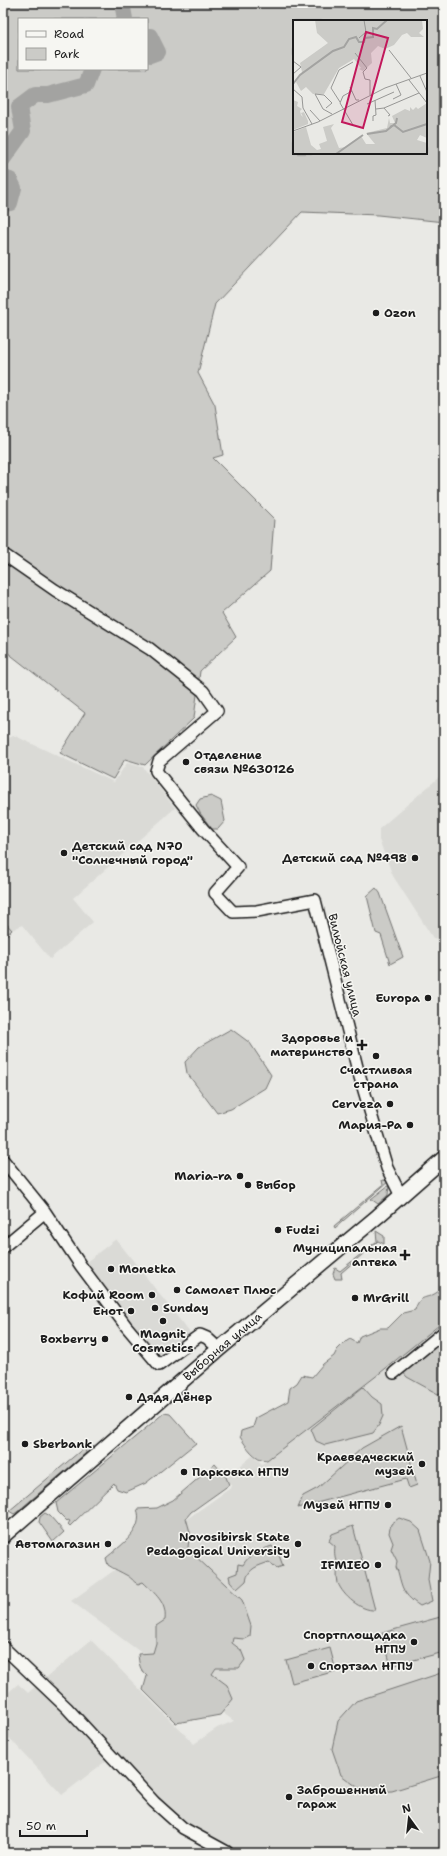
<svg xmlns="http://www.w3.org/2000/svg" width="447" height="1856" font-family="'Shantell Sans',sans-serif">
<rect width="100%" height="100%" fill="#e9e9e5"/>
<filter id="ink" filterUnits="userSpaceOnUse"><feTurbulence type="fractalNoise" baseFrequency=".025" numOctaves="2"/><feDisplacementMap in="SourceGraphic" scale="8" xChannelSelector="R" yChannelSelector="G"/><feConvolveMatrix kernelMatrix="1 2 1 2 8 2 1 2 1" color-interpolation-filters="sRGB"/></filter>
<g filter="url(#ink)">
<path fill="#dadad6" d="M13,735L114,782L127,763L143,767L175,808L73,898L93,922L50,959L22,925L12,930L3,920V743Z
M444,773V940L433,938L393,876L379,840V829Z
M116,1239L194,1338L159,1365L81,1266Z
M444,1321V1853H362L355,1851L349,1853H249L209,1844L183,1828L111,1757L62,1795L3,1731V1697L18,1684L28,1693L91,1640L194,1744L217,1728L234,1721L71,1601L232,1487L226,1478L251,1457L253,1455L262,1464Z"/>
<path fill="#cbcbc7" stroke="#747472" fill-rule="evenodd" d="M3,3H444V222L378,215L302,212L215,304L198,373L215,405L223,455L213,458L274,519L270,571L222,613L236,637L200,671L194,718L145,765L125,759L113,779L60,753L85,713L3,649ZM19,19H147V69H19ZM294,21H426V153H294Z
M211,796L221,801L225,821L218,829H212L200,813L196,805L200,799Z
M376,888L380,893L403,957L390,964L381,935L376,933L367,896Z
M3,920L12,930L3,938Z
M231,1029L250,1043L271,1075L265,1088L231,1109L217,1113L187,1073L185,1062L199,1047Z
M382,1180L389,1181L335,1228L334,1226L383,1185Z
M389,1185L388,1195L378,1204L371,1199Z
M376,1231L384,1236V1244L378,1241L341,1273L342,1279H335L333,1274L335,1268L340,1271L377,1241Z
M444,1287V1321L375,1377L267,1460C254,1460 247,1447 240,1437L241,1431L253,1427L256,1418L288,1401L290,1388L297,1383L302,1375L312,1377L323,1364L334,1356L337,1350L344,1343L350,1339L357,1343L360,1336L380,1328H388L403,1313L415,1310C420,1294 425,1300 436,1293C439,1291 442,1289 444,1287Z
M444,1334V1391L438,1394L407,1377L401,1370Z
M363,1387L372,1397L382,1404L383,1416L379,1425L373,1433L325,1445L316,1441L311,1429Z
M164,1413L170,1414L196,1443L146,1483L126,1492L117,1489L114,1483L70,1526L68,1524L70,1521L68,1520L67,1521L58,1512L56,1503Z
M401,1426L417,1485L409,1488L406,1479L298,1508L303,1496L318,1488L362,1448Z
M85,1447L86,1453L17,1512L14,1514L9,1511Z
M215,1464L226,1477L229,1485L191,1512L186,1518L190,1532L188,1547L193,1554L242,1600L251,1626L250,1636L244,1639L233,1638L232,1643L241,1650L245,1660L239,1668H216L212,1674L227,1685L233,1699L220,1715L176,1723L143,1690L147,1676C139,1669 139,1663 138,1654L153,1653L156,1643V1626L165,1620C167,1602 155,1594 143,1582L138,1584C133,1582 132,1578 128,1576C121,1572 114,1569 108,1565L106,1558C120,1546 145,1530 137,1509L157,1508L173,1500Z
M45,1513L50,1516L64,1532L53,1542L39,1522L40,1517Z
M399,1518L411,1522L420,1530L430,1561L428,1580L432,1601L420,1606C411,1600 404,1594 401,1583C399,1577 399,1573 396,1567L397,1561L391,1549L393,1543L389,1533L391,1524Z
M353,1526L375,1610C361,1611 343,1596 338,1583C336,1577 338,1570 337,1564C335,1557 334,1554 335,1546L329,1541L332,1534Z
M272,1546L279,1555L283,1566L277,1568L269,1562C258,1566 248,1568 246,1581L237,1589L230,1581L229,1576L237,1573L238,1564L243,1565C249,1554 260,1550 272,1546Z
M444,1616V1652L391,1666L382,1633Z
M330,1648L336,1671L292,1683L286,1660Z
M444,1672V1775L392,1791L364,1792L341,1775L332,1749L338,1721L356,1701Z"/>
<g fill="none" stroke-linecap="round" stroke-linejoin="round">
<path stroke="#a3a3a1" stroke-width="16" d="M122,3L125,19
M147,36H150L158,52L150,55L147,52
M3,159L23,131L19,107L35,95H48L86,85L92,69
M3,178L10,180L14,188L10,203L3,204"/>
<g stroke="#1c1c1c" stroke-width="14">
<path id="minor" d="M3,554L55,590L150,649L203,691L217,711L159,761L156,771L203,829L238,867L215,893L233,912L257,911L315,900L357,1067L387,1168L401,1196
M3,1160L45,1212L81,1266L126,1326L159,1365L200,1335L207,1338L219,1349
M3,1247L45,1212
M394,1373L444,1332
M3,1647L67,1708L154,1802L183,1828L227,1852"/>
</g>
<g stroke="#1c1c1c" stroke-width="17">
<g id="major">
<path id="s1" d="M3,1536L219,1349L378,1216L444,1158"/>
</g>
</g>
<use href="#minor" stroke="#f6f6f2" stroke-width="11"/>
<use href="#major" stroke="#f6f6f2" stroke-width="14"/>
</g>
</g>
<g fill="#1c1c1c" stroke="#f6f6f2" stroke-width="1.5">
<circle cx="376" cy="313" r="4"/>
<circle cx="186" cy="762" r="4"/>
<circle cx="64" cy="853" r="4"/>
<circle cx="415" cy="858" r="4"/>
<circle cx="428" cy="998" r="4"/>
<path d="M360 1039h4v4h4v4h-4v4h-4v-4h-4v-4h4z"/>
<circle cx="376" cy="1056" r="4"/>
<circle cx="390" cy="1104" r="4"/>
<circle cx="410" cy="1125" r="4"/>
<circle cx="240" cy="1176" r="4"/>
<circle cx="248" cy="1185" r="4"/>
<circle cx="278" cy="1230" r="4"/>
<path d="M403 1249h4v4h4v4h-4v4h-4v-4h-4v-4h4z"/>
<circle cx="111" cy="1269" r="4"/>
<circle cx="177" cy="1290" r="4"/>
<circle cx="152" cy="1295" r="4"/>
<circle cx="355" cy="1298" r="4"/>
<circle cx="155" cy="1308" r="4"/>
<circle cx="131" cy="1311" r="4"/>
<circle cx="163" cy="1321" r="4"/>
<circle cx="105" cy="1339" r="4"/>
<circle cx="129" cy="1397" r="4"/>
<circle cx="25" cy="1444" r="4"/>
<circle cx="422" cy="1464" r="4"/>
<circle cx="184" cy="1472" r="4"/>
<circle cx="388" cy="1505" r="4"/>
<circle cx="108" cy="1544" r="4"/>
<circle cx="298" cy="1544" r="4"/>
<circle cx="378" cy="1565" r="4"/>
<circle cx="414" cy="1642" r="4"/>
<circle cx="311" cy="1666" r="4"/>
<circle cx="289" cy="1797" r="4"/>
</g>
<g text-anchor="middle" dominant-baseline="central" stroke-width="3" stroke-linejoin="round" paint-order="stroke">
<g font-size="12" font-weight="bold" fill="#1c1c1c" stroke="#f6f6f2" text-anchor="end">
<text x="384" y="313" text-anchor="start">Ozon</text>
<text x="194" y="755" text-anchor="start">Отделение<tspan x="194" dy="14">связи №630126</tspan></text>
<text x="72" y="846" text-anchor="start">Детский сад N70<tspan x="72" dy="14">"Солнечный город"</tspan></text>
<text x="407" y="858">Детский сад №498</text>
<text x="420" y="998">Europa</text>
<text x="353" y="1038">Здоровье и<tspan x="353" dy="14">материнство</tspan></text>
<text x="376" y="1070" text-anchor="middle">Счастливая<tspan x="376" dy="14">страна</tspan></text>
<text x="382" y="1104">Cerveza</text>
<text x="402" y="1125">Мария-Ра</text>
<text x="232" y="1176">Maria-ra</text>
<text x="256" y="1185" text-anchor="start">Выбор</text>
<text x="286" y="1230" text-anchor="start">Fudzi</text>
<text x="397" y="1248">Муниципальная<tspan x="397" dy="14">аптека</tspan></text>
<text x="119" y="1269" text-anchor="start">Monetka</text>
<text x="185" y="1290" text-anchor="start">Самолет Плюс</text>
<text x="144" y="1295">Кофий Room</text>
<text x="363" y="1298" text-anchor="start">MrGrill</text>
<text x="163" y="1308" text-anchor="start">Sunday</text>
<text x="123" y="1311">Енот</text>
<text x="163" y="1334" text-anchor="middle">Magnit<tspan x="163" dy="14">Cosmetics</tspan></text>
<text x="97" y="1339">Boxberry</text>
<text x="137" y="1397" text-anchor="start">Дядя Дёнер</text>
<text x="33" y="1444" text-anchor="start">Sberbank</text>
<text x="414" y="1457">Краеведческий<tspan x="414" dy="14">музей</tspan></text>
<text x="192" y="1472" text-anchor="start">Парковка НГПУ</text>
<text x="380" y="1505">Музей НГПУ</text>
<text x="290" y="1537">Novosibirsk State<tspan x="290" dy="14">Pedagogical University</tspan></text>
<text x="100" y="1544">Автомагазин</text>
<text x="370" y="1565">IFMIEO</text>
<text x="406" y="1635">Спортплощадка<tspan x="406" dy="14">НГПУ</tspan></text>
<text x="319" y="1666" text-anchor="start">Спортзал НГПУ</text>
<text x="297" y="1790" text-anchor="start">Заброшенный<tspan x="297" dy="14">гараж</tspan></text>
</g>
<g font-size="12" fill="#1c1c1c" stroke="#f6f6f2">
<text transform="translate(345 965) rotate(76)">Вилюйская улица</text>
<text stroke="none"><textPath href="#s1" startOffset="290">Выборная улица</textPath></text>
</g>
</g>
<g transform="translate(293 20)">
<rect width="134" height="134" fill="#e9e9e5"/>
<path d="M22,0H129L130,9L126,13L131,17H118L114,13L109,15L101,25L92,29L85,26L78,33L79,43L70,51L66,49L68,48L61,39L46,48L31,74H20L13,67L8,71L3,62L9,52L7,43L35,23L24,13ZM0,80L5,82L4,86L9,89L7,91L8,95L10,97L8,93L11,92L15,101V104L0,110ZM134,83V118L127,115L124,120L134,123V134H0V112L13,107L18,125L24,130L28,129L26,124L34,121L30,107L41,104L38,108L46,128L53,127L68,116L73,124H82L73,113L94,108L96,98L97,103H102L99,96L112,89L117,91V87L120,90L123,87L125,89Z" fill="#cbcbc7"/>
<path fill="none" stroke="#a3a3a1" stroke-width="2" d="M0,64L7,55L40,31L51,27L56,19L63,17L66,22H71L72,18L80,17V8L84,9L94,0M97,107L101,105L110,112L134,104M74,114L93,111L103,103L104,98M43,134L70,115"/>
<path fill="none" stroke="#979795" stroke-width="1" d="M66,18L73,12L71,0M96,30L118,58M62,33L74,48L70,52L72,59L77,60V75M0,41L8,47L0,54M127,56L134,72M116,60L134,83M57,67L63,80H66M0,69L9,77L10,88L19,104M59,71L50,76L47,83L60,105M100,79L108,75L103,64M47,82L38,68L46,50L60,42M74,84L101,72M33,88L39,83L31,75L22,74L30,89L39,94M91,88L126,73M83,89L91,88L97,95L95,96M17,90L27,101M80,101V96L83,95L82,80M0,111L25,102L92,68L134,53"/>
<path fill="#c2185b" fill-opacity="0.15" stroke="#c2185b" stroke-width="2" d="M73,12L95,18L70,108L49,102Z"/>
<rect width="134" height="134" fill="none" stroke="#1c1c1c" stroke-width="2"/>
</g>
<rect width="447" height="1856" fill="none" stroke="#f6f6f2" stroke-width="16"/>
<rect x="8" y="8" width="431" height="1840" fill="none" stroke="#1c1c1c" stroke-width="1.5" filter="url(#ink)"/>
<rect x="18" y="18" width="130" height="52" fill="#f6f6f2" stroke="#9f9f9c"/>
<rect x="26" y="31" width="20" height="6" fill="#f6f6f2" stroke="#9f9f9c"/>
<text x="54" y="38" font-size="12" fill="#1c1c1c">Road</text>
<rect x="26" y="48" width="20" height="12" fill="#cbcbc7" stroke="#9f9f9c"/>
<text x="54" y="58" font-size="12" fill="#1c1c1c">Park</text>
<g transform="translate(409 1818) rotate(345)" stroke="#f6f6f2" stroke-width="3" paint-order="stroke">
<path d="M0-3L7 15L0 10L-7 15Z" fill="#1c1c1c"/>
<text y="-6" font-size="11" font-weight="bold" text-anchor="middle" fill="#1c1c1c">N</text>
</g>
<path d="M20 1830v6h67v-6" fill="none" stroke="#1c1c1c" stroke-width="2"/>
<text x="26" y="1830" font-size="12" fill="#1c1c1c" stroke="#f6f6f2" stroke-width="3" paint-order="stroke">50 m</text>
</svg>
